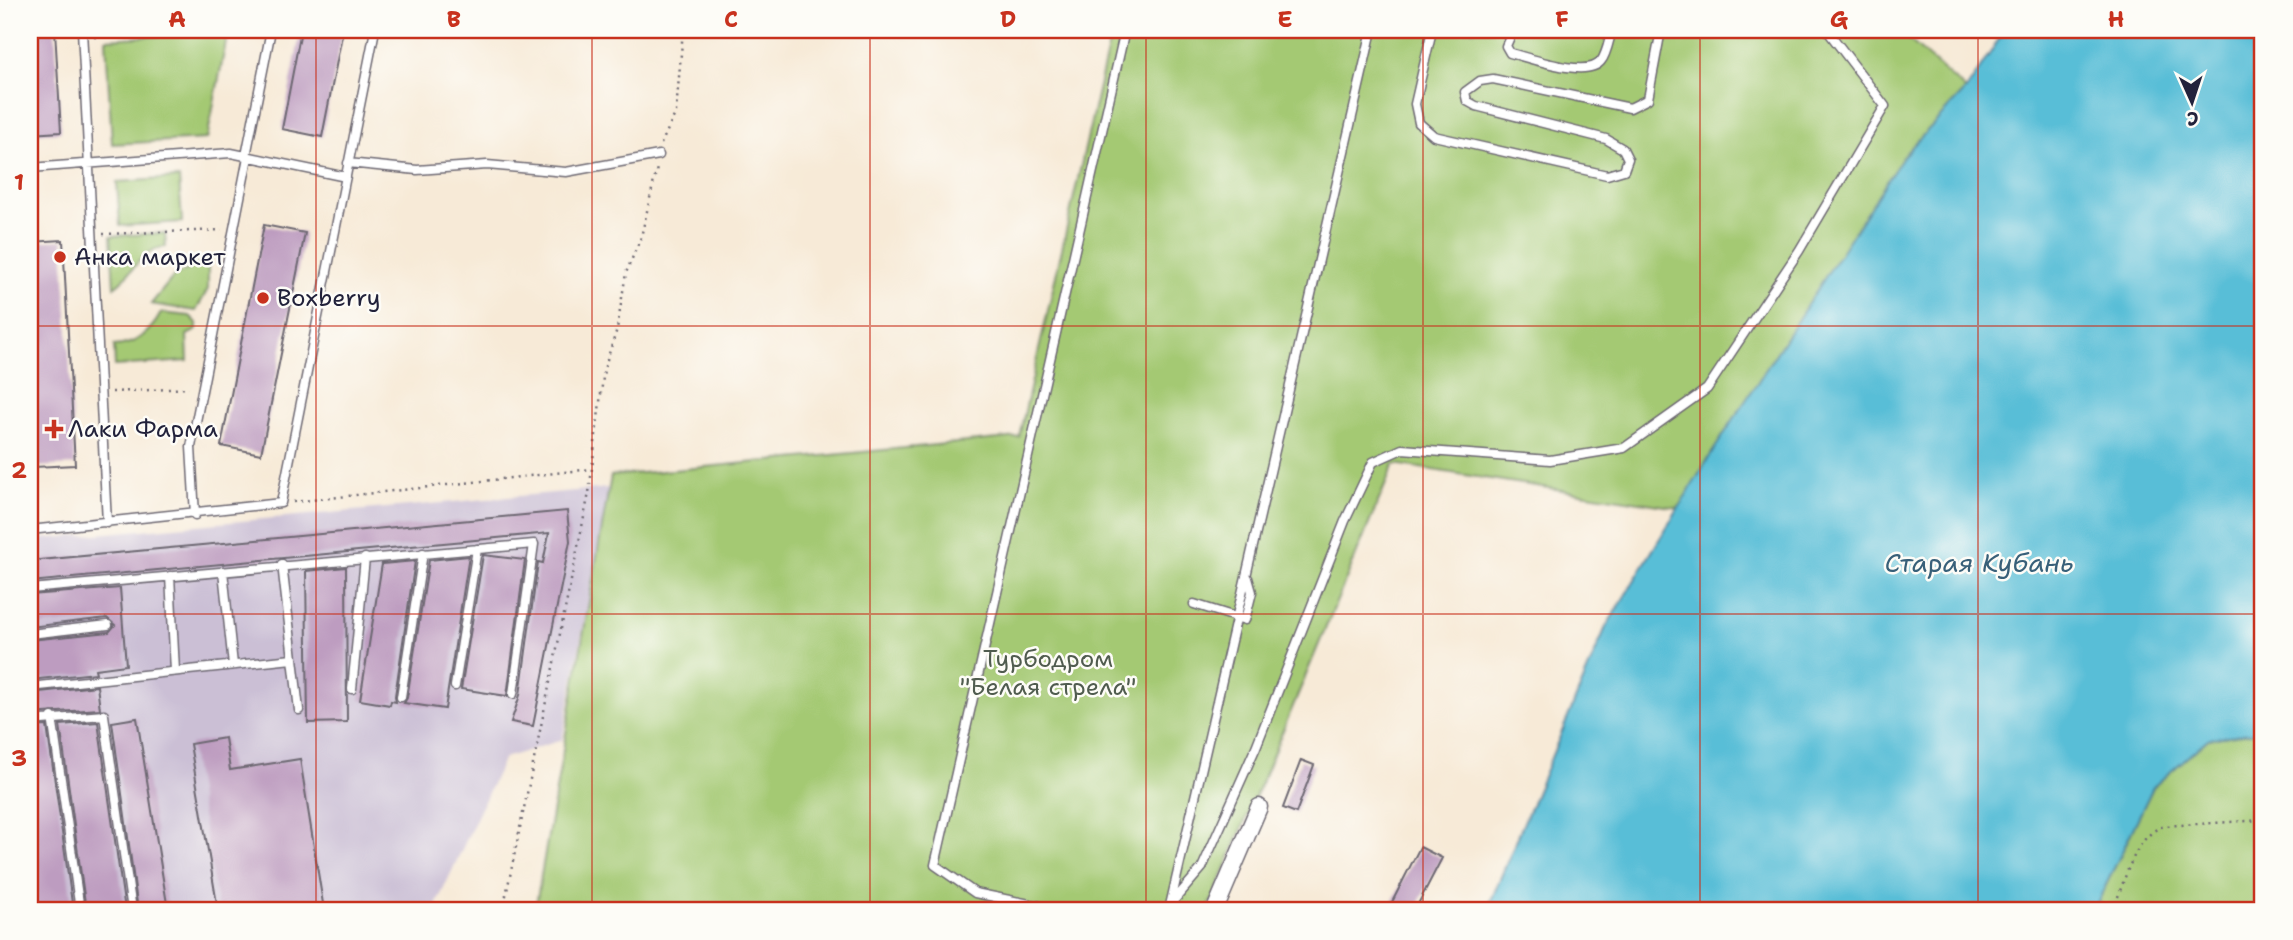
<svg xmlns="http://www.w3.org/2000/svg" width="2293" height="940" font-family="'Shantell Sans',sans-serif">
<rect width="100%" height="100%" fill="#fdfcf7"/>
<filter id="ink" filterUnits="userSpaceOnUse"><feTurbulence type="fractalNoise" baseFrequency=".0143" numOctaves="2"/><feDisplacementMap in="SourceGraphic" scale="14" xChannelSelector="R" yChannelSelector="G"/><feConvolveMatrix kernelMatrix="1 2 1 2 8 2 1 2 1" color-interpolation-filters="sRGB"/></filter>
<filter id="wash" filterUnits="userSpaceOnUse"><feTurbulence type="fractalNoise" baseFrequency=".00686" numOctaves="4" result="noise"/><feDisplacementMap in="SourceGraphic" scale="28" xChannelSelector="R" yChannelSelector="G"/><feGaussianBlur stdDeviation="1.57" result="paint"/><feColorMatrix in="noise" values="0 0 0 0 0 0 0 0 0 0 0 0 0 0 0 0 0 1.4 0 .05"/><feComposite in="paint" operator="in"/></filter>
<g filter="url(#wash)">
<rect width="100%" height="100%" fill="#f7ead7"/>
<path fill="#cbbfd5" d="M609,488L562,740L504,758L434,910H30V540Z"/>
<path fill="#a4c973" stroke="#637657" stroke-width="2" d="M1112,30H1898L1966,90L1903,156L1678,508L1394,464L1208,910H535L611,476L1019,437Z
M228,32L207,139L112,144L106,39Z
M179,178L182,222L120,226L117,182Z
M165,233L166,247C139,249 134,274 114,287L111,236Z
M208,260V289L196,311L151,304L174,276Z
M161,313L190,316L197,323V330L187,335L188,361L115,366L114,346C136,345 151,332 161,313Z
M2263,731V910H2094L2153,787L2208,739Z"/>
<path fill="#59bed7" stroke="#3e7089" stroke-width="2" d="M2005,30H2263V731L2208,739L2153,787L2094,910H1487L1606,627L1710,456L1903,156L1966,90Z"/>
<g id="blocks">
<path fill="#bd9cc0" d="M30,30H55L61,132L30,134Z
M301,30H343L322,137L282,129Z
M264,225L305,233L261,454L221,446Z
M63,240L75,465L34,467L30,394V242Z
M567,511L570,541L533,726L511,722L520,695L538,562L543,563L549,533L30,582V561Z
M483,555L525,560L507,696L461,689Z
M469,556L445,709L404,703L407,698L429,560Z
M415,561L395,696L396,702L391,701L390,705L360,700L382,564Z
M346,567L347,722L308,723L306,571Z
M120,588L126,665L95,669L96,673L30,680V640L109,632L115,625L107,618L30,627V595Z
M97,686L100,709L30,714V693Z
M137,718L168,910H138L112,722Z
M98,722L125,910H86L60,725Z
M47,726L73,910H38L30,858V727Z
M225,738L230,770L300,759L324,910H218L190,744Z
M1301,760L1314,765L1296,813L1283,808Z
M1420,847L1442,858L1415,910H1388Z"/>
</g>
</g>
<g filter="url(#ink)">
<use href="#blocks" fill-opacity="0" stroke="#6d6872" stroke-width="2"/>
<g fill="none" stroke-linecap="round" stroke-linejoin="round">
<g stroke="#6d6872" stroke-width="11">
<path id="service" d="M82,30L107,523
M1432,30L1415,104L1419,123L1434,136L1607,175L1624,170L1628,159L1623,149L1606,139L1476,106L1467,101L1465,92L1480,81L1493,79L1630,108L1648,99L1661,30
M1513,30L1506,46L1510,53C1530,58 1588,79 1601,61C1607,54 1609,39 1612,30
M1549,30H1563
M246,156L271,30
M348,163L417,170L487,165L566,172L659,155
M30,168L231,153L346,177
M195,515L191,447L248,157
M30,530L281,503L375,30
M282,564L299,710
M223,571L233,665
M170,576L175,671
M30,589L534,544L513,694
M1194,604L1245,620L1252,592L1248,578
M30,634L108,625
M455,686L477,549
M30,687L292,659
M352,689L365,558
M401,697L423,553
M52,717L80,910
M30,721L104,715L132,910
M1170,905L1202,868L1256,747L1345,521L1373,462L1402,449L1550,460L1624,448L1707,389L1799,251L1885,106L1827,30
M1059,910L975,893L935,865L1125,30
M1169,910L1372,30"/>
</g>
<g stroke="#6d6872" stroke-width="19">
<path id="minor" d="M1215,910L1259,807"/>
</g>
<path stroke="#6d6872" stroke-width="2.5" stroke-dasharray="2 5" stroke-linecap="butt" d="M94,37L224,30
M661,144L676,112L683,30
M103,234L222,230
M112,392L189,388
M293,502L592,469
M503,910L589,493L604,369L617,329L626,273L641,237L657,168
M2113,910C2124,884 2134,835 2164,826L2263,820"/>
<use href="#service" stroke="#fff" stroke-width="8"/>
<use href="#minor" stroke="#fff" stroke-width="16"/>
</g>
</g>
<path fill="none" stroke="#c8321e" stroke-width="2" stroke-opacity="0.55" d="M316,30V910M592,30V910M870,30V910M1146,30V910M1423,30V910M1700,30V910M1978,30V910M30,326H2263M30,614H2263"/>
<g fill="#c8321e" stroke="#fdfcf7" stroke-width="2.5">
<circle cx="60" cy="257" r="7"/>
<circle cx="263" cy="298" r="7"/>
<path d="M50.5 418.5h7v7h7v7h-7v7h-7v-7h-7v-7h7z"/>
</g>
<g text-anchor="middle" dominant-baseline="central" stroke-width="5" stroke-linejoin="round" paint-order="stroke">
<g font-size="24" fill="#22223b" stroke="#fdfcf7" text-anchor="start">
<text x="74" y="257">Анка маркет</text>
<text x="277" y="298">Boxberry</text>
<text x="68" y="429">Лаки Фарма</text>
</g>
<g font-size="24" fill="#505c4f" stroke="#fdfcf7">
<text x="1048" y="659">Турбодром<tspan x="1048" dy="28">"Белая стрела"</tspan></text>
</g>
<g font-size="26" font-style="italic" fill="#386079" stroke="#fdfcf7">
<text x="1979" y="562">Старая Кубань</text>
</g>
</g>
<rect width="2293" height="940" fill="none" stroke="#fdfcf7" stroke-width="77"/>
<g transform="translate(2192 102) rotate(177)" stroke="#fdfcf7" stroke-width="5" paint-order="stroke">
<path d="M0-5L12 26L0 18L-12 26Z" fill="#22223b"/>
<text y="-10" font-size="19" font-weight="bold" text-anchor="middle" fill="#22223b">С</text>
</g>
<rect x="38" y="38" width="2216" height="864" fill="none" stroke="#c8321e" stroke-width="2.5"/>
<g font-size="23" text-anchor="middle" font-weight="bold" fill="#c8321e">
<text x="177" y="27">A</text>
<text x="454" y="27">B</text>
<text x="731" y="27">C</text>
<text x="1008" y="27">D</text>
<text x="1285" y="27">E</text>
<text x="1562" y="27">F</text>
<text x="1839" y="27">G</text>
<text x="2116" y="27">H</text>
<text x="19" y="190">1</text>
<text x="19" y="478">2</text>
<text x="19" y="766">3</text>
</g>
</svg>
